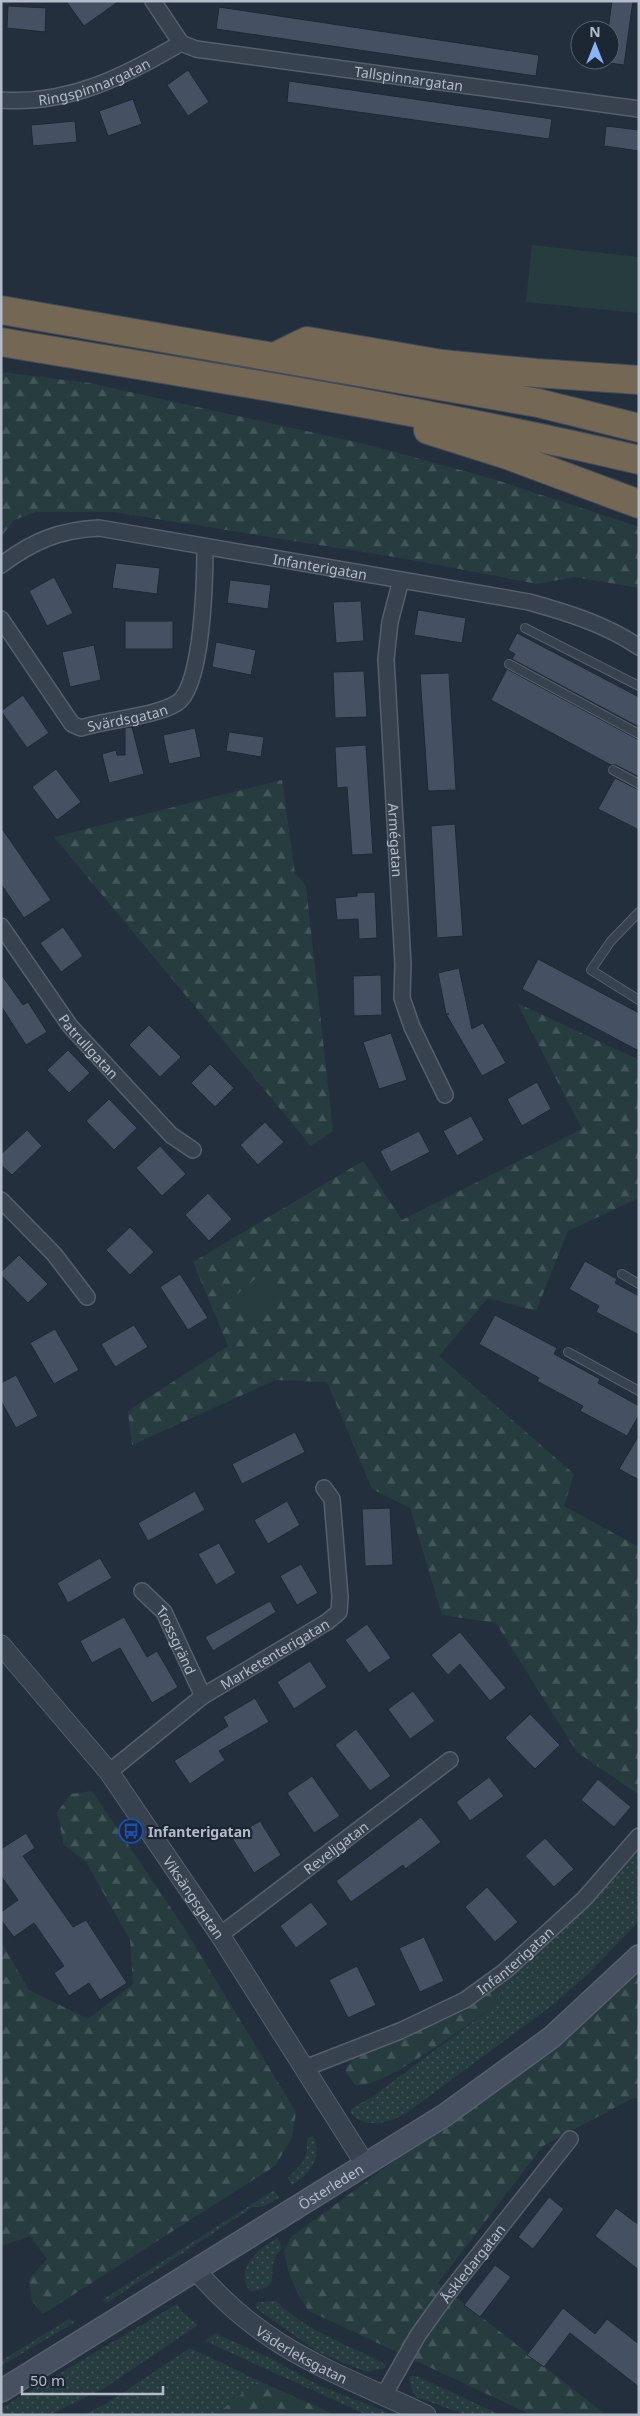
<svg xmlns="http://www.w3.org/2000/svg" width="640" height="2416" font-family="'Noto Sans',sans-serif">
<defs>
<pattern id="grass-dots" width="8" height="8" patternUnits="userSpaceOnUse" patternTransform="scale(1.25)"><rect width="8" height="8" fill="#263c3f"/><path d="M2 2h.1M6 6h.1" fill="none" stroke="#435659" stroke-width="1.8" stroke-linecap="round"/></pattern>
<pattern id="forest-firs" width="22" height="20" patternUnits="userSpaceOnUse" patternTransform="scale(1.25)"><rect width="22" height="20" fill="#263c3f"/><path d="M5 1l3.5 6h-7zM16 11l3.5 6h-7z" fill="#435659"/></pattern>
</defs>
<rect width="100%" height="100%" fill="#242f3e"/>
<path fill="url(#grass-dots)" d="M639,1844V1921L587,1975L550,2007L405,2114C388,2123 365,2130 350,2112L352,2108L372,2097L497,2004L499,1987L511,1978Z
M313,2136C323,2157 310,2174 292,2185L288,2178C302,2163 308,2161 307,2139Z
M274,2190L279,2198L263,2207H253L108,2302L102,2300Z
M278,2238L282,2248C280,2251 276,2255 275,2258C267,2276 283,2288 250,2291C233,2269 260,2247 278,2238Z
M276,2301C305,2329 340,2342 376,2359L386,2365L385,2368L366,2372L318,2352L257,2309L255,2304L260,2302Z
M177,2304L182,2312L198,2325L103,2389L49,2415H1V2408Z
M69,2319L75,2322L1,2366V2361Z
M215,2333L270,2358L318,2385L394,2415H367L205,2341Z
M190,2348L259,2381L215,2415H83L104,2405Z
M409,2376H416L501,2415L464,2414L416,2397L411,2388Z"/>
<path fill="url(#forest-firs)" d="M1,372L89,383L365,444L490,478L639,527V588L574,577L537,584L407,559L114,512H36L14,520L1,537Z
M282,780L295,873L306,886L333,1131L311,1146L54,837Z
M517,1003L639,1060V1198L568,1231L536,1311L488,1298L439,1356L574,1474L564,1506L639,1547V1795L577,1752L496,1623L442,1615L410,1508L372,1489L327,1382L275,1380L132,1445L128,1411L228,1346L193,1262L363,1161L402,1220L582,1129Z
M92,1791L181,1923L296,2112L292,2138L275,2166L43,2314L32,2301L29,2279L47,2259L30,2236L1,2246V1942L29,1990L88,2019L133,1984L130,1940L86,1862L64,1845L57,1812L71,1794Z
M639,1969V2098H633L543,2146L438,2283L606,2415H532L309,2311C295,2292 288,2274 284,2251L291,2237L528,2063Z
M499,1987L497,2004C471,2022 382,2090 355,2085L345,2070L356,2053L385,2040L443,2021Z
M259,2381L336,2415H215Z"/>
<path fill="#263c3f" d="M532,245L639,257L638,313L526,302Z
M260,1275C269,1280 275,1286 275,1297L253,1316L243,1314L235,1296Z"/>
<path fill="#455162" stroke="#1f2835" d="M66,1H119L84,26Z
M612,1H633L624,65L610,63V30H608Z
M8,6L46,8L45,32L7,28Z
M219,7L539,55L536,76L216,29Z
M188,70L209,102L188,116L167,85Z
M289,81L552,119L549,139L287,102Z
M133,99L142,124L108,136L99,111Z
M75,121L77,142L33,146L31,125Z
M606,126L639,130V151L604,146Z
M116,563L160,568L157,594L112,588Z
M54,577L73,613L47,626L29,591Z
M230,580L271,585L268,609L227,603Z
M361,601L364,641L336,643L333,602Z
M418,610L466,618L462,643L414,635Z
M125,621H173V649H125Z
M517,633L639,697V727L512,659L515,654L508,650Z
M216,642L256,650L251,675L212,667Z
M94,645L101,680L70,687L62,652Z
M507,669L639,740V777L616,765H611L491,700Z
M364,671L367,717L335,718L333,672Z
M449,673L456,790L428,791L420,674Z
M23,695L49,733L27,748L1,711Z
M132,727L144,774L109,783L102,754L116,750L117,755H125V728Z
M195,728L201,757L169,764L163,735Z
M229,732L264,737L261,757L226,751Z
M366,745L373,854L352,855L347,787L337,788L335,747Z
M56,769L81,802L57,820L32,787Z
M615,778L639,790V830L598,809Z
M455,824L463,936L437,938L431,826Z
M1,827L51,900L24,918L1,884Z
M375,892L377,938L359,939L358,919L337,920L335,898L357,896V893Z
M63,927L83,956L61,972L40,943Z
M538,959L639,1013V1051L522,989Z
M459,968L472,1029L483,1023L506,1063L482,1076L446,1014H449H446L438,973Z
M1,974L23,1005L28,1002L47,1032L26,1045L1,1006Z
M381,975L382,1015L354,1016L353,976Z
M149,1025L181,1057L160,1077L129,1045Z
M391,1033L407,1080L379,1089L363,1042Z
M68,1050L90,1073L69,1093L47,1070Z
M210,1064L234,1088L215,1107L191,1083Z
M537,1082L551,1109L522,1126L507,1099Z
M109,1099L137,1128L114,1150L86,1121Z
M471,1116L484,1140L457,1156L443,1131Z
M265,1122L284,1142L258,1165L240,1145Z
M27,1130L42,1146L12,1175L1,1165V1154Z
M419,1131L430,1152L391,1172L380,1151Z
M160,1146L186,1174L162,1196L136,1168Z
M208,1193L232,1219L209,1241L185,1215Z
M130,1227L154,1252L130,1275L106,1250Z
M19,1255L48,1284L28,1303L1,1275V1272Z
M585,1261L617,1279L615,1283L639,1296V1335L596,1312L599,1306L569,1289Z
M180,1274L208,1318L188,1330L160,1287Z
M495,1315L557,1348L554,1354L600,1379L598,1383L639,1406V1415L627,1436L580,1411L583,1406L537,1381L539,1378L479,1344Z
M134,1325L148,1347L115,1367L101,1344Z
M55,1329L79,1370L54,1384L30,1343Z
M16,1375L38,1416L16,1428L1,1401V1383Z
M295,1432L305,1452L242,1484L232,1464Z
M639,1435V1480L619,1469Z
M195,1491L205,1510L148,1541L138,1523Z
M287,1501L300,1525L268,1544L254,1520Z
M390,1508L393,1565L365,1566L362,1509Z
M219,1543L236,1573L216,1585L198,1554Z
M100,1558L112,1578L68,1603L57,1583Z
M301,1564L318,1593L297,1605L280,1576Z
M270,1601L276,1612L213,1651L205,1637Z
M124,1617L147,1657L157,1651L178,1687L152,1703L120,1648L92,1663L80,1641Z
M367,1624L391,1658L369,1673L345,1640Z
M460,1632L506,1688L490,1701L460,1664L448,1675L431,1655Z
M310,1661L327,1687L294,1709L277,1682Z
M413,1691L435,1721L410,1739L388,1709Z
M255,1698L269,1722L219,1751L225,1760L190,1784L174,1761L228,1726L223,1717Z
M530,1714L560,1745L535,1769L505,1738Z
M356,1729L391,1776L370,1791L335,1745Z
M312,1776L340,1816L314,1833L287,1793Z
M489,1777L504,1796L470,1821L456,1802Z
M598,1779L631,1807L614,1827L581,1800Z
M421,1817L441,1842L405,1869L403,1865L351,1902L336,1881Z
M260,1821L281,1855L254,1873L232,1838Z
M26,1833L35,1848L23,1856L73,1927L86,1920L127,1983L100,2000L89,1983L69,1996L54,1973L64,1966L34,1923L14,1937L1,1920V1912L18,1900L1,1876V1849Z
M545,1838L574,1869L554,1887L525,1856Z
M487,1887L518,1922L495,1942L465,1907Z
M311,1902L328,1924L296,1948L280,1926Z
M424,1937L444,1981L420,1992L399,1948Z
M357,1966L376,2005L348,2018L329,1980Z
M549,2197L564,2209L533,2249L518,2237Z
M616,2208L639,2225V2270L595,2236Z
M495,2265L511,2277L480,2317L464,2305Z
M563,2308L595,2334L607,2319L639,2344V2387L570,2333L544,2367L527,2355Z"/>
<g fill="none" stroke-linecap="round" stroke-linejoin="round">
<g stroke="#565f6c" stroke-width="10">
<path id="service" d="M525,628L639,686
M509,664L639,734
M613,770L639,784
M639,912L611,941L591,970L639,1000
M622,1274L639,1284
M568,1352L639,1391"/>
</g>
<g stroke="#565f6c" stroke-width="18">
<g id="minor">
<path d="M153,1L181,43"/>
<path id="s1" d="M181,43L196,49L639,109"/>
<path id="s2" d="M1,100C69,105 125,76 181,43"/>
<path id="s3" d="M1,565C33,541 59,530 99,528L529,602C568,613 605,624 639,647"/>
<path id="s4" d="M401,580L390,622L386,659L403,964L402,998L412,1027L445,1095"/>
<path id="s5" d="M1,619L72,724L81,728C109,719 154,717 177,703C203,688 205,576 205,547"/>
<path id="s6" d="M1,926L70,1026L171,1135L193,1150"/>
<path d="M1,1200L54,1254L87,1297"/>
<path id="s7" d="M142,1591L164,1612L203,1696"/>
<path id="s8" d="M109,1772L203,1696L327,1622L339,1612L340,1597L332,1499L324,1488"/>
<path id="s9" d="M220,1935L450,1760"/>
<path id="s10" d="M305,2068L400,2031L465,2000L505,1971L584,1899L639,1836"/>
<path id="s11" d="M384,2395L418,2335L446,2296L570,2139"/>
</g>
</g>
<g stroke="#565f6c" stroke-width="21">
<g id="tertiary">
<path id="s12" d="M1,1645L109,1772L220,1935L365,2164"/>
<path id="s13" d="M195,2269C264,2351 334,2371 426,2415"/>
</g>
</g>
<g stroke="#565f6c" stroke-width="24">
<g id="secondary">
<path id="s14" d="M1,2391L445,2115L552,2037L639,1956"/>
</g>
</g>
<g stroke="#434c59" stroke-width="30">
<path id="motorway" d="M1,310L538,403L639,428
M1,342C214,378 428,410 639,460
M274,357L307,341L442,364L536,373L639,380
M428,430L507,455L639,504"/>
</g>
<use href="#service" stroke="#38414e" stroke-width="8"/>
<use href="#minor" stroke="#38414e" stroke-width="15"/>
<use href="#tertiary" stroke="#38414e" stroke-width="19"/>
<use href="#secondary" stroke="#465061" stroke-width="21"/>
<use href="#motorway" stroke="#746855" stroke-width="28"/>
</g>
<defs>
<g id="bus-ring" transform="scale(1.25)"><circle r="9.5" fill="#1d2633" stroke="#1a4fb4" stroke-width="1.5"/><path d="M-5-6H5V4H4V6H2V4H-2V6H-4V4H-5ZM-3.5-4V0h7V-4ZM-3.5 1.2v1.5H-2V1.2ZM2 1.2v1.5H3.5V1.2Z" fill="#1a4fb4"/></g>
</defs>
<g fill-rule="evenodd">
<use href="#bus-ring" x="131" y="1831"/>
</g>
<g text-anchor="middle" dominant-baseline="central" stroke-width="4.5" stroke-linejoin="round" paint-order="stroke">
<g font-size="14" fill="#b4bcc9" stroke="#1d2633">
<text stroke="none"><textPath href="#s1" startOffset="231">Tallspinnargatan</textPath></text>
<text stroke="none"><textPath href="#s2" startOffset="96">Ringspinnargatan</textPath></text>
<text stroke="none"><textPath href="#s3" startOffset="331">Infanterigatan</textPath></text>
<text stroke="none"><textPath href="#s5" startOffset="184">Svärdsgatan</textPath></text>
<text stroke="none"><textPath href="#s4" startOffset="262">Armégatan</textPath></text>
<text stroke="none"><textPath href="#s6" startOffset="149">Patrullgatan</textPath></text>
<text stroke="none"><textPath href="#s7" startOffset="61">Trossgränd</textPath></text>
<text stroke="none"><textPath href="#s8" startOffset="204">Marketenterigatan</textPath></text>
<text stroke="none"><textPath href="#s9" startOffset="145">Reveljgatan</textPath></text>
<text stroke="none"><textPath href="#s12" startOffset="318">Viksängsgatan</textPath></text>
<text stroke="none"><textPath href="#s10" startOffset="238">Infanterigatan</textPath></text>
<text stroke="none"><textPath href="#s14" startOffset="388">Österleden</textPath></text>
<text stroke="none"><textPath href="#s11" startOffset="159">Åskledargatan</textPath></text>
<text stroke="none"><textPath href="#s13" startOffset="138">Väderleksgatan</textPath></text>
</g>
<g font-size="14" font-weight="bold" fill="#b4bcc9" stroke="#1d2633" text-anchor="start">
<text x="148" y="1831">Infanterigatan</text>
</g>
</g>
<rect width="640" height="2416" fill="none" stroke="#b4bcc9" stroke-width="5"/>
<g transform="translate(595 45)"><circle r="24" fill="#1d2633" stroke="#59626f"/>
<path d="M0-4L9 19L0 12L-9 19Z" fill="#8ab4f8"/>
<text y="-8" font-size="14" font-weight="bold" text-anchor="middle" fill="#b4bcc9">N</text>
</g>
<path d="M22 2386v8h141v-8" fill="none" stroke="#b4bcc9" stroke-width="2.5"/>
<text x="30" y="2386" font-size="15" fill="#b4bcc9" stroke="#1d2633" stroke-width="4" paint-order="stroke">50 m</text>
</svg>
